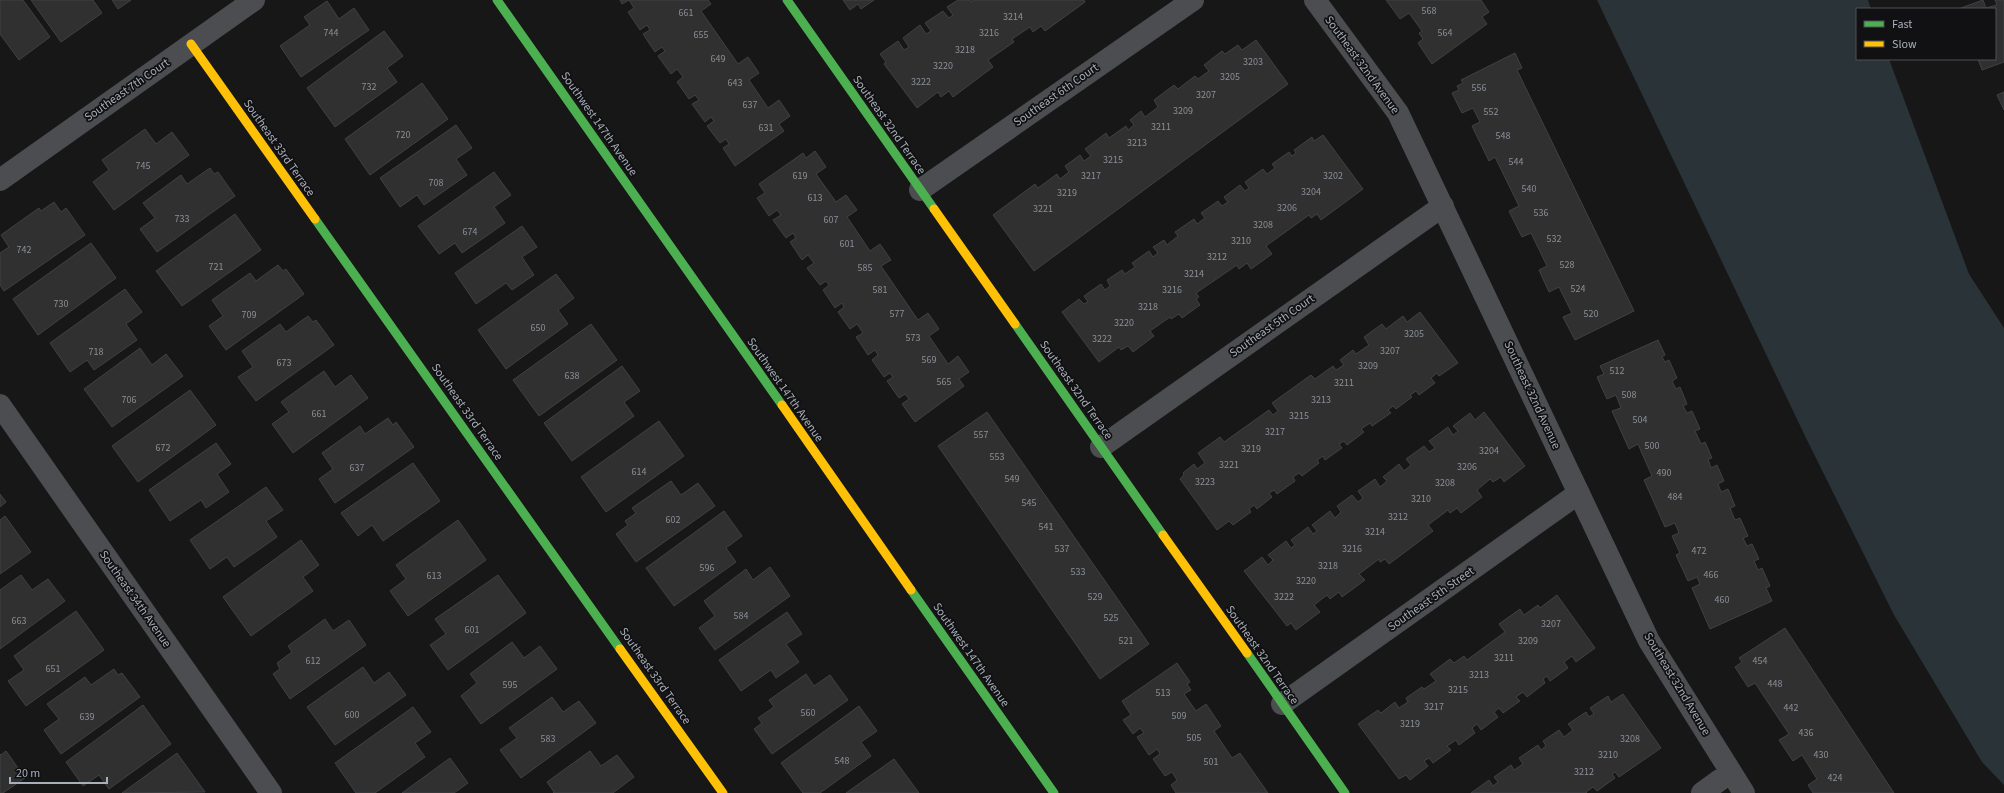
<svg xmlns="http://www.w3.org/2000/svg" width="2004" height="793" font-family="'Source Sans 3',sans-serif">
<rect width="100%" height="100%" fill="#171717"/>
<path fill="#2a3338" d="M1597,0H1868L1871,9H1857V59H1889L1969,274L2004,328V785L1982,762L1894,615L1806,438Z"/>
<path fill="#303031" stroke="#3f4143" d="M0,0H23L50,37L19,60L0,34Z
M31,0H93L102,13L61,42Z
M112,0H131L118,9Z
M620,0H629L622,4Z
M629,0H708L711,4L701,11L738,64L748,57L759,73L749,80L768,108L779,100L790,116L779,124L784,131L735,166L723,148L729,144L726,139L720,143L707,126L714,121L711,117L705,122L692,104L699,100L695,95L689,99L677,82L683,77L677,69L671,74L658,56L665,51L662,47L655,52L643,34L650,30L647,25L640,30L628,12L634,8Z
M843,0H874L861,9L858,4L850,10Z
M958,0H970L971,2L973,0H1084L1085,2L1045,31L1041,26L1033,32L1030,27L1012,39L1014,42L988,60L993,67L953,97L949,91L941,97L938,92L917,108L884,64L886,62L880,54L898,41L904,50L909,47L903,38L920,25L926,34L931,31L925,23L943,11L949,18L953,15L947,7Z
M1386,0H1481L1489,12L1482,17L1487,24L1432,64L1418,43L1423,39L1419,33L1422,31L1409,13L1400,19Z
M1983,0L1986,8L1997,5L1995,0H2004V62L1982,70L1978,59H1995V9L1961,8Z
M327,1L339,19L354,8L369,30L301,77L280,46L310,25L304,17Z
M384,31L403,56L387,68L397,82L335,127L307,88Z
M1256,40L1288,84L1034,271L993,215L1035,184L1038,188L1057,174L1060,179L1069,172L1065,166L1080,155L1084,161L1091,156L1085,149L1106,133L1109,138L1126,126L1128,130L1134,125L1130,120L1141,111L1145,117L1158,107L1154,100L1174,85L1178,89L1195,76L1198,79L1209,71L1204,65L1222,51L1225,54L1238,45L1242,50Z
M1515,53L1522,68L1517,70L1634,311L1575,340L1563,317L1572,313L1559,287L1549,292L1539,270L1547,266L1531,233L1522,237L1509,211L1519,206L1495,157L1489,161L1472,126L1480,122L1473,108L1462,113L1452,93L1459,90L1457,86L1463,83L1461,80Z
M422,83L448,119L370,175L345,139Z
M2004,92V110L1997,95Z
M456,125L472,148L456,159L467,175L424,205L417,195L400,207L380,178Z
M145,129L156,144L172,132L189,155L114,210L93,182L109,170L102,160Z
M1323,135L1363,189L1321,220L1317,214L1311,218L1309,215L1266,246L1272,254L1251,269L1247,263L1239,269L1237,265L1196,293L1199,297L1196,299L1200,305L1182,318L1179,314L1171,319L1170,317L1150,331L1154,336L1133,352L1128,346L1121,350L1119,347L1099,362L1062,312L1079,299L1084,304L1088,302L1084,296L1101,284L1105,290L1110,286L1107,280L1122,270L1125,274L1135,267L1132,263L1149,251L1153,257L1158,253L1153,247L1164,240L1167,245L1178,236L1175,232L1194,219L1197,224L1205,218L1201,213L1218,201L1222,206L1228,202L1224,197L1240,185L1245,191L1249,188L1245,182L1263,169L1267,174L1275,168L1272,164L1289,152L1292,156L1296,153L1294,150L1312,137L1314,141Z
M815,151L826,167L816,174L836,202L846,195L857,210L847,217L870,251L880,244L891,260L881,266L918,320L928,313L939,329L929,336L948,364L958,356L969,372L959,379L964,386L915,422L902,404L909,399L905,394L899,398L887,381L893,377L890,373L884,377L872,360L878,355L875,350L868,355L856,337L863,333L857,324L850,329L838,312L844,307L842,303L835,308L823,290L829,285L826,281L820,285L807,268L814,263L808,255L802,260L790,242L796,238L793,233L786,238L773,220L781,215L777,210L769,216L757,198L765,193L759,184L803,153L806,158Z
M210,168L214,174L218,172L235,196L157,252L140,229L155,218L143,203L181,175L187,184Z
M494,172L511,195L494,207L505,223L462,253L455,243L439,254L418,226Z
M54,202L61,212L66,208L85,235L4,291L0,285V253L9,247L1,235L39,208L41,211Z
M235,214L261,250L182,306L156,271Z
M522,226L537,247L522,257L534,275L512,290L506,283L476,304L455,273Z
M91,243L116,278L38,335L13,299Z
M278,265L283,271L286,269L304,294L226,350L209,326L223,316L212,300L250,273L256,281Z
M556,274L574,298L558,310L568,324L506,369L478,330Z
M125,289L142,312L126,324L137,340L94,370L87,360L70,372L50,343Z
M1420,312L1458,363L1439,376L1437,373L1431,378L1435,383L1419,395L1416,391L1410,395L1412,397L1396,409L1393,406L1388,410L1391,413L1372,426L1370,423L1361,429L1364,432L1347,445L1344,441L1339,444L1342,448L1325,460L1323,456L1317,460L1319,463L1302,476L1299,473L1293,477L1295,481L1277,494L1274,490L1269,493L1272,497L1257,509L1254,505L1249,509L1251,512L1233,525L1229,521L1217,530L1180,479L1184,475L1183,473L1194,464L1197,469L1205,463L1198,453L1220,437L1224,442L1269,410L1273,415L1278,411L1272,403L1311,375L1315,379L1333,366L1336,370L1344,365L1340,360L1353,350L1356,354L1369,345L1364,337L1382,324L1386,329L1403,316L1407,322Z
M308,316L313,322L316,320L334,345L256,401L238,377L253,367L242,351L280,324L286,332Z
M591,324L617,360L539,416L513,380Z
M1658,340L1665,355L1662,357L1665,362L1669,360L1677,378L1672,381L1676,389L1680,387L1687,404L1683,406L1687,413L1692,411L1700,429L1695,431L1701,444L1705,442L1712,458L1708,459L1711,468L1717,465L1724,481L1718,484L1721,492L1728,489L1735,506L1730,508L1735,520L1740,518L1748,536L1743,538L1747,546L1752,544L1759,559L1754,561L1758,570L1762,568L1770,586L1766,588L1772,601L1710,629L1692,588L1700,584L1697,577L1688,581L1676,555L1680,553L1672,536L1679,533L1675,523L1665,527L1644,480L1652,476L1638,444L1629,449L1612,411L1621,408L1616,395L1607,399L1597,377L1604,374L1600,366Z
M140,348L152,365L166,354L183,376L112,427L84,389Z
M622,366L640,391L624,402L634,416L572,461L544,423Z
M324,371L335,387L351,375L368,398L293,453L272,424L289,412L281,402Z
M190,390L216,425L138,482L112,446Z
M987,412L1149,644L1100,679L938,446Z
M1484,412L1525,466L1504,482L1501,477L1493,482L1490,479L1477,490L1482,497L1461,513L1457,508L1450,513L1448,510L1428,525L1433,531L1389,564L1385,559L1380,562L1379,559L1359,574L1365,580L1342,597L1339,592L1330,599L1327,595L1314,605L1320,612L1296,630L1291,623L1287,626L1244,571L1262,557L1268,565L1273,560L1268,555L1286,541L1291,548L1295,545L1291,540L1308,527L1313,534L1317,531L1312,525L1330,511L1335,518L1341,512L1337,506L1352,495L1358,502L1363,498L1358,491L1375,479L1380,487L1387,481L1383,477L1399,464L1404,471L1411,465L1406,459L1424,446L1429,452L1435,448L1429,441L1448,427L1453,435L1458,431L1453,426L1470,413L1475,420Z
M388,418L393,425L396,422L414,447L335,503L319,479L333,469L322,453L360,426L365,434Z
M659,421L684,456L606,512L581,477Z
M216,443L231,464L217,474L229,492L206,508L201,500L170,521L149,490Z
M413,463L440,501L383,541L372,525L358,536L341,513Z
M671,481L681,495L698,483L715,506L636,562L616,534L628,525L625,521L636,513L632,508Z
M266,487L283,510L266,521L277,537L234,567L227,557L210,569L190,540Z
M0,494L6,502L0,507Z
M724,511L742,536L726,548L736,562L674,606L646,568Z
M5,516L31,552L0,574V520Z
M458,520L486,560L408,616L390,591L406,579L396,565Z
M301,540L319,565L303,577L313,591L251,636L223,597Z
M770,567L790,596L715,650L699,628L715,616L704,601L746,569L753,580Z
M21,575L32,590L48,579L65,601L0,649V590Z
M498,575L526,613L448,670L430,645L446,634L435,619Z
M1557,595L1595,648L1576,662L1572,656L1564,662L1568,668L1550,681L1547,676L1543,679L1545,683L1527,697L1523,692L1516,697L1520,701L1503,713L1499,708L1494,712L1498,717L1481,730L1477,724L1472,728L1475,733L1459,745L1456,740L1447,746L1451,750L1433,763L1429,758L1424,761L1428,766L1410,780L1406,775L1399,779L1358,724L1378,710L1381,713L1395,702L1399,708L1408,702L1406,698L1422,687L1424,689L1436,681L1430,674L1450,659L1454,663L1464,656L1467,660L1505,632L1499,624L1520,609L1524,615L1538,605L1540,608Z
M76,611L104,650L26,706L8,681L24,670L14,656Z
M787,612L802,634L786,644L799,662L776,678L771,670L741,691L719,660Z
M325,619L333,631L349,620L366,645L290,699L273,674L280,669L277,663L292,652L288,646Z
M1785,628L1894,793H1813L1808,785L1817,779L1802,755L1793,761L1779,740L1789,734L1755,683L1748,687L1735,667L1742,662L1739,658Z
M512,642L524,658L540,646L557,669L481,724L461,696L477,683L470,674Z
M1177,663L1190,682L1187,684L1191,690L1184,694L1196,711L1206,704L1221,726L1214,731L1232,758L1240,753L1268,793H1176L1171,785L1177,780L1172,772L1165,776L1153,759L1160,754L1157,749L1149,755L1137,737L1144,733L1140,728L1133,734L1123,720L1131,715L1122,701Z
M363,667L374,683L389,672L406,695L335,745L307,707Z
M114,669L118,675L122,673L140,697L61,754L44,730L59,719L47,704L85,677L91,685Z
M806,674L814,686L830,675L848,700L772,754L754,729L762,723L758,718L774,707L769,700Z
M1623,694L1661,748L1619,777L1615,772L1612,774L1615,778L1597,791L1593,787L1586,792L1587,793H1471L1489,780L1493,786L1498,782L1494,777L1511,765L1514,770L1523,764L1519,758L1538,745L1541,750L1546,746L1543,741L1559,730L1564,737L1573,730L1568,724L1586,712L1589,717L1594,714L1590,708L1608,696L1611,702Z
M552,697L563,712L579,701L596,723L521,778L500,750L517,738L509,728Z
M143,705L171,744L109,789L99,775L83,786L66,762Z
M859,706L877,731L861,742L871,756L820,793H803L781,763Z
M413,707L431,732L415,743L425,757L375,793H356L335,763Z
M6,751L25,778L3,793H0V754L1,755Z
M590,751L601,766L617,755L634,777L613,793H553L554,792L547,782Z
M177,753L205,792L122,793Z
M450,758L468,783L454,793H402Z
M894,759L919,793H846Z"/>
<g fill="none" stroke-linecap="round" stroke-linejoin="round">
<path stroke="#4b4d50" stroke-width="22" d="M1315,0L1398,113L1649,641L1744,793
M0,180L254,0
M920,190L1193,0
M0,405L271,793
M1101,447L1443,206
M1282,704L1579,493
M1702,793L1731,772"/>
<path stroke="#4caf50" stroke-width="9" d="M497,0L782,405
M787,0L934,209
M315,219L620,649
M1015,324L1163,535
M911,590L1054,793
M1247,653L1345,793"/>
<path stroke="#ffc107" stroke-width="9" d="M191,44L315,219
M934,209L1015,324
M782,405L911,590
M1163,535L1247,653
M620,649L723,793"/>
</g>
<g text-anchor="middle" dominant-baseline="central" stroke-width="3.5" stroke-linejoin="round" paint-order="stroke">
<g font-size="10" fill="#8a8f96">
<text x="1429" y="11">568</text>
<text x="686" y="13">661</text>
<text x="1013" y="17">3214</text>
<text x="331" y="33">744</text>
<text x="989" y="33">3216</text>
<text x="1445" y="33">564</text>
<text x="701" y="35">655</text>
<text x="965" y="50">3218</text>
<text x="718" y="59">649</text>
<text x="1253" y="62">3203</text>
<text x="943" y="66">3220</text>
<text x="1230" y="77">3205</text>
<text x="921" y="82">3222</text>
<text x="735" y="83">643</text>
<text x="369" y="87">732</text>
<text x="1479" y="88">556</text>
<text x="1206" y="95">3207</text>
<text x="750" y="105">637</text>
<text x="1183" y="111">3209</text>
<text x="1491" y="112">552</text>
<text x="1161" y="127">3211</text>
<text x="766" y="128">631</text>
<text x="403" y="135">720</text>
<text x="1503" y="136">548</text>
<text x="1137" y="143">3213</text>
<text x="1113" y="160">3215</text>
<text x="1516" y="162">544</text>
<text x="143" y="166">745</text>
<text x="800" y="176">619</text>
<text x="1091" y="176">3217</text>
<text x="1333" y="176">3202</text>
<text x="436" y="183">708</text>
<text x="1529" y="189">540</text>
<text x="1311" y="192">3204</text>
<text x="1067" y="193">3219</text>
<text x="815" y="198">613</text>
<text x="1287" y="208">3206</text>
<text x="1043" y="209">3221</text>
<text x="1541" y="213">536</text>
<text x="182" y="219">733</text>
<text x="831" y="220">607</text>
<text x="1263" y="225">3208</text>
<text x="470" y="232">674</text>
<text x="1554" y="239">532</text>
<text x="1241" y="241">3210</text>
<text x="847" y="244">601</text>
<text x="24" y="250">742</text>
<text x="1217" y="257">3212</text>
<text x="1567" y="265">528</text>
<text x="216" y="267">721</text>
<text x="865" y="268">585</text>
<text x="1194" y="274">3214</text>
<text x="1578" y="289">524</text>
<text x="880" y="290">581</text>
<text x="1172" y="290">3216</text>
<text x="61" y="304">730</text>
<text x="1148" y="307">3218</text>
<text x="897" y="314">577</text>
<text x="1591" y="314">520</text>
<text x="249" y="315">709</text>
<text x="1124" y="323">3220</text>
<text x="538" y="328">650</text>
<text x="1414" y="334">3205</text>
<text x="913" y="338">573</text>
<text x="1102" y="339">3222</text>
<text x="1390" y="351">3207</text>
<text x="96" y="352">718</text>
<text x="929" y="360">569</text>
<text x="284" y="363">673</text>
<text x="1368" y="366">3209</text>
<text x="1617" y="371">512</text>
<text x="572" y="376">638</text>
<text x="944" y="382">565</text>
<text x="1344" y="383">3211</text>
<text x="1629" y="395">508</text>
<text x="129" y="400">706</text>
<text x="1321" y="400">3213</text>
<text x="319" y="414">661</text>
<text x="1299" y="416">3215</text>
<text x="1640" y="420">504</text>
<text x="1275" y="432">3217</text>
<text x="981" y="435">557</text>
<text x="1652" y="446">500</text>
<text x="163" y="448">672</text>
<text x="1251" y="449">3219</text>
<text x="1489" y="451">3204</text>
<text x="997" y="457">553</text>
<text x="1229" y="465">3221</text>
<text x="1467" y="467">3206</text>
<text x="357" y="468">637</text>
<text x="639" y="472">614</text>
<text x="1664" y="473">490</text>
<text x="1012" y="479">549</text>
<text x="1205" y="482">3223</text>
<text x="1445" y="483">3208</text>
<text x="1675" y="497">484</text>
<text x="1421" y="499">3210</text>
<text x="1029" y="503">545</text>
<text x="1398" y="517">3212</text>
<text x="673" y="520">602</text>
<text x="1046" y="527">541</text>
<text x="1375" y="532">3214</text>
<text x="1062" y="549">537</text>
<text x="1352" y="549">3216</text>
<text x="1699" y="551">472</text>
<text x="1328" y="566">3218</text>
<text x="707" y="568">596</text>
<text x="1078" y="572">533</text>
<text x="1711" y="575">466</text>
<text x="434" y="576">613</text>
<text x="1306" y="581">3220</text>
<text x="1095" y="597">529</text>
<text x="1284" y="597">3222</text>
<text x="1722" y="600">460</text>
<text x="741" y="616">584</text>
<text x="1111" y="618">525</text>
<text x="19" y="621">663</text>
<text x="1551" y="624">3207</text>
<text x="472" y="630">601</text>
<text x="1126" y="641">521</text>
<text x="1528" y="641">3209</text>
<text x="1504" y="658">3211</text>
<text x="313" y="661">612</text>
<text x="1760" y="661">454</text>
<text x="53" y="669">651</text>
<text x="1479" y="675">3213</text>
<text x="1775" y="684">448</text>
<text x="510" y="685">595</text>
<text x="1458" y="690">3215</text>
<text x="1163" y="693">513</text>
<text x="1434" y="707">3217</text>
<text x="1791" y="708">442</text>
<text x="808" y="713">560</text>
<text x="352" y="715">600</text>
<text x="1179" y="716">509</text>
<text x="87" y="717">639</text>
<text x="1410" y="724">3219</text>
<text x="1806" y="733">436</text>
<text x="1194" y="738">505</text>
<text x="548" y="739">583</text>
<text x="1630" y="739">3208</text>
<text x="1608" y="755">3210</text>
<text x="1821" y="755">430</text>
<text x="842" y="761">548</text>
<text x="1211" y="762">501</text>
<text x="1584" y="772">3212</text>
<text x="1835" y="778">424</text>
</g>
<g font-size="12" fill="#a8afb8" stroke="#111113">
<text transform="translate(1362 65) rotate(54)">Southeast 32nd Avenue</text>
<text transform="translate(127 90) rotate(-35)">Southeast 7th Court</text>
<text transform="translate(1056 95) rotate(-35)">Southeast 6th Court</text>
<text transform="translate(599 124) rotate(55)">Southwest 147th Avenue</text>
<text transform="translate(889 125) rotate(55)">Southeast 32nd Terrace</text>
<text transform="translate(279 148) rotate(55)">Southeast 33rd Terrace</text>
<text transform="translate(1272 326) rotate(-35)">Southeast 5th Court</text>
<text transform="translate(785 390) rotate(55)">Southwest 147th Avenue</text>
<text transform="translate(1076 390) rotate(55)">Southeast 32nd Terrace</text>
<text transform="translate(1532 395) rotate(65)">Southeast 32nd Avenue</text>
<text transform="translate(467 412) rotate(55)">Southeast 33rd Terrace</text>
<text transform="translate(135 599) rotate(55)">Southeast 34th Avenue</text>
<text transform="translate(1431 599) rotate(-35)">Southeast 5th Street</text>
<text transform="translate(971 655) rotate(55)">Southwest 147th Avenue</text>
<text transform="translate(1262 655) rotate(55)">Southeast 32nd Terrace</text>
<text transform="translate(655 676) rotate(55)">Southeast 33rd Terrace</text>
<text transform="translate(1677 684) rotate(59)">Southeast 32nd Avenue</text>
</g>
</g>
<rect x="1856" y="8" width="140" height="52" fill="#111113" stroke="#4d5055"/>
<rect x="1864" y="21" width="20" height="6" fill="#4caf50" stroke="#4d5055"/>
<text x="1892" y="28" font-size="12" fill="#a8afb8">Fast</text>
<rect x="1864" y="41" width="20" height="6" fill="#ffc107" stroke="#4d5055"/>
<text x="1892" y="48" font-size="12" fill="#a8afb8">Slow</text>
<path d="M10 777v6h97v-6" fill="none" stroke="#a8afb8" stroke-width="2"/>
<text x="16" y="777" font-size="12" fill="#a8afb8" stroke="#111113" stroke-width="3" paint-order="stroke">20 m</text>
</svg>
